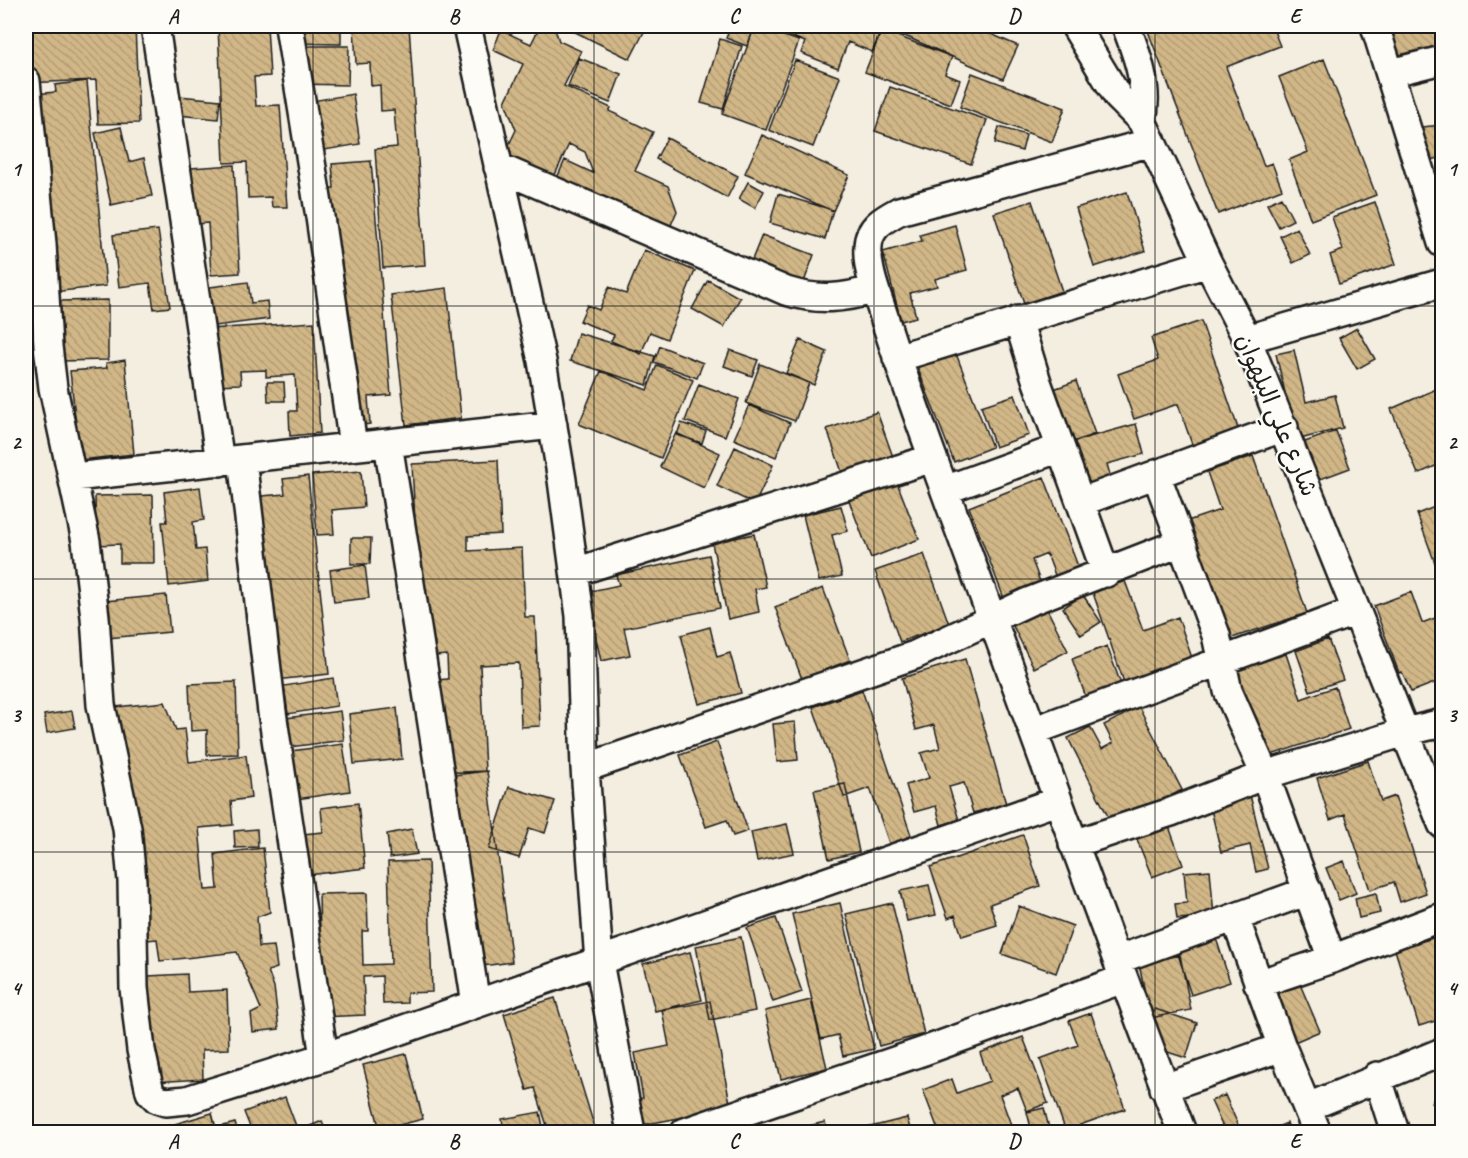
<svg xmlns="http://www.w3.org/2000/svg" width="1468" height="1158" font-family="Caveat,'Playpen Sans Arabic',sans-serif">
<defs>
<pattern id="building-back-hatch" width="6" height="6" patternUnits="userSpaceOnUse" patternTransform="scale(1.5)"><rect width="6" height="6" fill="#d1b787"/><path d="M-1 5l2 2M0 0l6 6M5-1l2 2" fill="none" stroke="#b39d74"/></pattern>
</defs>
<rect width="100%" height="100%" fill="#f4eee1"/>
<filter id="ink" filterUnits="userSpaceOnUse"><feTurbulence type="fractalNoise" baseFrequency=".0167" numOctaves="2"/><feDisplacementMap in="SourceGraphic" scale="12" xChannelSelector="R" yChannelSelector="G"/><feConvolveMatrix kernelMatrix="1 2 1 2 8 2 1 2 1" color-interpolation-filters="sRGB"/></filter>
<g filter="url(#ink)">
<path fill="url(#building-back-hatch)" stroke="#1c1c1c" stroke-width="1.5" d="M135,26L139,123L98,124L96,80L26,83V27Z
M218,26H267L270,76L254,77L256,106L280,105L287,207H272L271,197L248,198L247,162L224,163Z
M293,26H341V44L293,43Z
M354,26H409L425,265L383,268L375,149L397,147L394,110L381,111L380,85L371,86L370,63L356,64Z
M540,26L555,29L559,41L581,51L564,86L611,108L609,111L653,132L635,171L668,186L677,211L665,239L553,187L565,160L593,173L585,152L569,144L554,177L503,157L516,130L505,102L523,64L493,50L501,30L531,44Z
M563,26H647L630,59Z
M731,26H755L747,46L726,38Z
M755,26L799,41L766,130L722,114Z
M766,26H883L872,52L848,42L838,68L801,53L805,42Z
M882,26H973L1018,46L1003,79Z
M1146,26H1272L1280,46L1226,67L1264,166L1272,163L1282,189L1218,214Z
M1415,26H1435L1440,45L1399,56L1392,32Z
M882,30L952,57L945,74L960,80L951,104L865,72Z
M720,39L742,46L723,109L701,103Z
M296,46H349L348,85L296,84Z
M579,58L621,74L610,103L568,86Z
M1324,59L1376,195L1311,220L1289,160L1308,152L1279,77Z
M795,60L840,77L813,147L769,130Z
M972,73L1065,108L1052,142L960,107Z
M87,81L106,286L53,292L35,94L56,92L55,85Z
M890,87L987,120L971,164L875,131Z
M353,94L360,144L313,152L306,102Z
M169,95L220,100L218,119L167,114Z
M1442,125V158L1425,160L1422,127Z
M121,127L129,162L144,158L152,196L111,205L95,133Z
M999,127L1026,135L1022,151L995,143Z
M762,135L849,175L833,211L745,173Z
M667,138L738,176L727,198L656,159Z
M371,161L391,395L368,397L370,424L345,427L324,188H334L332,164Z
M234,165L240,273L211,275L208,223L180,225L176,169Z
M748,182L764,191L755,208L739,199Z
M1127,192L1145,251L1094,267L1076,208Z
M778,194L833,210L825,239L770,223Z
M1281,197L1293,220L1279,227L1267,204Z
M1032,201L1062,291L1024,304L994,213Z
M1375,202L1396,264L1339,284L1330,255L1343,250L1332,217Z
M955,225L967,270L935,279L937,286L910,293L916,317L901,321L883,252L922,241L920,235Z
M1297,228L1310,255L1293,263L1280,236Z
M158,230L170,307L154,309L150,283L119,287L113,235Z
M762,235L814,255L798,298L745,277Z
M644,250L695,271L667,339L650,332L641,354L611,341L614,335L580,321L587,305L599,310L609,287L626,294Z
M708,280L740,298L724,327L692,309Z
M248,282L251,303L267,301L269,319L200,328L195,289Z
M447,288L461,418L406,425L391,295Z
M108,300V360L60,361L59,301Z
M1201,321L1240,434L1194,450L1178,404L1134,419L1118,374L1158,360L1151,338Z
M314,322L320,433L290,436L289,411H297L295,375L266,377V370L240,371L241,384L213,385L209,329Z
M1357,328L1375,359L1357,369L1339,338Z
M578,333L655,356L647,385L570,361Z
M800,340L827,352L814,385L786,373Z
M660,346L703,363L697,378L654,362Z
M730,350L758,360L752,376L724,366Z
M1294,350L1306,402L1335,395L1343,428L1296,440L1276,354Z
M955,351L992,447L954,462L917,366Z
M125,360L134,454L80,460L70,371L107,368L106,363Z
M760,364L809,383L795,421L746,403Z
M657,365L693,380L661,458L579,424L601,371L647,390Z
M1076,381L1095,434L1059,447L1040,394Z
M267,382H284L285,401H268Z
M699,384L739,399L725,436L685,421Z
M1441,387L1442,463L1418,474L1391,409Z
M1015,395L1029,435L995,447L981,406Z
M749,405L790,423L776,457L734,439Z
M877,412L893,457L843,475L827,429Z
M681,423L706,431L702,443L677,435Z
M1136,424L1144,454L1107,464L1112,482L1077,492L1064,444Z
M1336,431L1350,468L1315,481L1302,443Z
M676,433L720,453L704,488L660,467Z
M735,447L773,465L755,504L717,486Z
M1253,456L1307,613L1217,643L1170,527L1220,510L1207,472Z
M498,460L501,534L468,536V551L522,548L525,617H535L540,726L521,727L519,663L480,665L485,771L441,773L436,680L448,679L447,655L422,657L412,464Z
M361,471L364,507L332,510L334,534L317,535L312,475Z
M308,476L329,674L276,680L250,497L285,494L283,479Z
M1044,477L1081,574L1058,583L1047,554L1032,560L1042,587L1005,601L969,507Z
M896,480L919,539L871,558L848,498Z
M200,487L204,520L193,522L196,550L205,549L208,581L169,586L162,522H167L164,492Z
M153,495L154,563H120V544L96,545L95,496Z
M1442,504V569L1438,571L1417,514Z
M841,506L848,531L832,535L842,576L819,581L803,515Z
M754,534L766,587L755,589L759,612L728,619L712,543Z
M351,538H371L370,564H351Z
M924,554L949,624L900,642L875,571Z
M709,555L720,608L624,628L630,655L601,661L586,592L619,585L616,575Z
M365,565L369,598L334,602L330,570Z
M1125,581L1143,630L1178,617L1193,661L1126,688L1093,593Z
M823,588L850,660L802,679L775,607Z
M1411,592L1422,623L1438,617L1442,627V680L1411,692L1402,672L1399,673L1374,606Z
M166,595L170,632L108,638L105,601Z
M1083,595L1101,622L1081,635L1063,608Z
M1047,609L1068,651L1034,668L1013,626Z
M710,627L717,657L730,653L741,693L699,704L681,635Z
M1328,639L1343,680L1310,691L1296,651Z
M1107,646L1122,687L1087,700L1072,659Z
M1286,654L1301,699L1335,687L1349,729L1256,760L1227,673Z
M965,659L1006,804L973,813L964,783L949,787L959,820L941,825L936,806L914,812L906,785L929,778L921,753L940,748L934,725L916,730L902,678Z
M333,678L337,706L288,714L284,686Z
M236,682L238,754L207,755V730L191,731L189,684Z
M862,690L912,838L890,846L870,788L844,797L813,707Z
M165,702L176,730L185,729L189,762L246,755L251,798L231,801L233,825L199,828L205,890L218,889L215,854L263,848L270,912L257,917L259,947L274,946L277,968L268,971L274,987L279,1029L253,1032L251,1014L261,1009L237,952L160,961L157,939L147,940L128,772L124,773L116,707Z
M1139,707L1182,790L1113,826L1068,738L1090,727L1102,749L1113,743L1104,725Z
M397,708L402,759L354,764L349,714Z
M72,711L75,728L47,733L44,715Z
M340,711L344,740L290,747L286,718Z
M795,722L798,760L777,762L773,724Z
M717,742L748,831L733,836L727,820L706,827L680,755Z
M343,744L350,791L297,799L291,751Z
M1368,761L1381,801L1395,796L1426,893L1400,902L1394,882L1370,890L1345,814L1330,820L1317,778Z
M1442,761V782L1436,763Z
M487,771L512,962L475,967L446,776Z
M845,784L859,852L829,859L814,790Z
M509,787L555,801L545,833L529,828L519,858L489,849Z
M1250,795L1268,869L1256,872L1250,845L1221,852L1210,805Z
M358,803L365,868L308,875L303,834L323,832L321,808Z
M787,824L794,853L757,861L751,832Z
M1168,824L1183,865L1152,877L1136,837Z
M257,829L258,847L235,848L234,831Z
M412,829L417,854L390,858L387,834Z
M1023,835L1040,886L990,904L997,925L962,936L955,915L948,918L930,867Z
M428,861L432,992L407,993V1003L383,1004L382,976L363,977L365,1015L322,1017L319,894L367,893L368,931H362L363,965L391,964L388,862Z
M1344,861L1356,893L1339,900L1326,868Z
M1210,870L1214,916L1177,919L1175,904L1187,903L1184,872Z
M929,885L936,915L907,921L900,891Z
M1376,893L1380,913L1359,918L1355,898Z
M840,903L874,1049L843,1056L838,1035L821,1039L792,914Z
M892,903L924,1034L879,1046L846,914Z
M1019,906L1073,926L1056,973L1002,954Z
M776,918L802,992L773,1002L747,928Z
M1442,935V1019L1419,1026L1395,950Z
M741,937L755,1011L710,1020L696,946Z
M1216,938L1230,982L1191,995L1177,951Z
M690,952L702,1000L655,1011L643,964Z
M1180,955L1191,1010L1150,1018L1139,963Z
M187,974L188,992L227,990L229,1049L202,1050L203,1079L153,1082L148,976Z
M1299,982L1320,1031L1283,1047L1262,998Z
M555,998L596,1132H549L535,1088L527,1090L504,1014Z
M811,1000L827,1068L781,1079L765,1011Z
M710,1001L731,1108L637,1126L632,1100L643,1098L635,1053L669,1046L662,1010Z
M1155,1009L1197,1023L1186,1058L1143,1044Z
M1091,1013L1125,1109L1080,1125L1083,1132H1066L1040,1059L1078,1045L1069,1021Z
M1023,1037L1048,1103L1027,1111L1018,1088L1000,1095L1013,1130L1025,1126L1027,1132H939L923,1090L952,1079L957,1093L990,1081L980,1053Z
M406,1054L423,1119L380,1130L363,1065Z
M1442,1073V1107L1432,1103Z
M1225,1095L1239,1127L1227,1132H1225L1211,1101Z
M285,1097L298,1131L322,1121L326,1132H252L244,1112Z
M1044,1108L1050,1132H1032L1027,1112Z
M540,1112L544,1132H504L502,1119Z
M212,1113L216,1128L235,1123L238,1132H170L168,1126Z
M907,1118L911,1132H850Z
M825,1122L828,1132H784Z
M1287,1123L1291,1132H1265Z"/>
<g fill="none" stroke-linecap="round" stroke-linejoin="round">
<g stroke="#1c1c1c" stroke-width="32">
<path id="minor" d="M155,26L220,462
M289,26L320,217L353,446
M467,26L542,361L562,480L580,616L585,768L599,962L631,1132
M1075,26L1118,97L1142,121L1208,263L1247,339L1442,824
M1126,26C1138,57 1149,87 1142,121
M1375,26L1442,243
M1390,73L1442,60
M26,81L42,244L48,346L53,388L86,541L95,617L101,705L127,828L132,881L134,988L141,1050L150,1092L157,1099L166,1102L187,1100L324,1057L1057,801
M1152,142L899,211C884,219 869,227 868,246C866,271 879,299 886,323C905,383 927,442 949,502C1027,712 1101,923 1182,1132
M498,167L786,291C818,301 843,299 875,289
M1018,320L1037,382L1106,573
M1247,339L1442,283
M897,358L1208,263
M388,443L476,1004
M242,459L272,712L324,1057
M1156,474L1216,635L1228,691L1265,775L1332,959
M74,477L553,425
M945,490L1060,448
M1081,502L1284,427
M575,572L933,458
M1033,731L1356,611
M585,768L915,655L1028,602L1180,543
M1073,844L1171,812L1265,775L1405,732L1442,723
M1235,918L1282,1047L1317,1132
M1117,960L1308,891
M1258,984L1332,959L1442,917
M1377,1076L1395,1132
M1164,1088L1282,1047
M1308,1107L1442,1052
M685,1132L924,1051L1123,979"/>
</g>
<use href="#minor" stroke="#fdfcf7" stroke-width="27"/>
</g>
</g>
<path fill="none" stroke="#1c1c1c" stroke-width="1.5" stroke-opacity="0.55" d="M313,26V1132M594,26V1132M874,26V1132M1155,26V1132M26,306H1442M26,579H1442M26,852H1442"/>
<g text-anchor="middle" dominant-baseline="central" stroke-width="4.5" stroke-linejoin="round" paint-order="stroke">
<g font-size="24" fill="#1c1c1c" stroke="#fdfcf7">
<text transform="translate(1277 415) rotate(67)">شارع علي البلهوان</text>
</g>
</g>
<rect width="1468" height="1158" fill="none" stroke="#fdfcf7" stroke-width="66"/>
<rect x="33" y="33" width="1402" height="1092" fill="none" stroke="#1c1c1c" stroke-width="2"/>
<g font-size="20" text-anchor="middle" font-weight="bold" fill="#1c1c1c">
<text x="173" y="23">A</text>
<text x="454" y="23">B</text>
<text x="734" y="23">C</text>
<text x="1014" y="23">D</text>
<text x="1295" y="23">E</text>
<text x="16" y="176">1</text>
<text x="1452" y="176">1</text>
<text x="16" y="449">2</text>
<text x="1452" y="449">2</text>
<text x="16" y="722">3</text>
<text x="1452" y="722">3</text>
<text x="16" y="995">4</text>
<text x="1452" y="995">4</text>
<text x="173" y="1148">A</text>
<text x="454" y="1148">B</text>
<text x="734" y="1148">C</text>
<text x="1014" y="1148">D</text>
<text x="1295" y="1148">E</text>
</g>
</svg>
